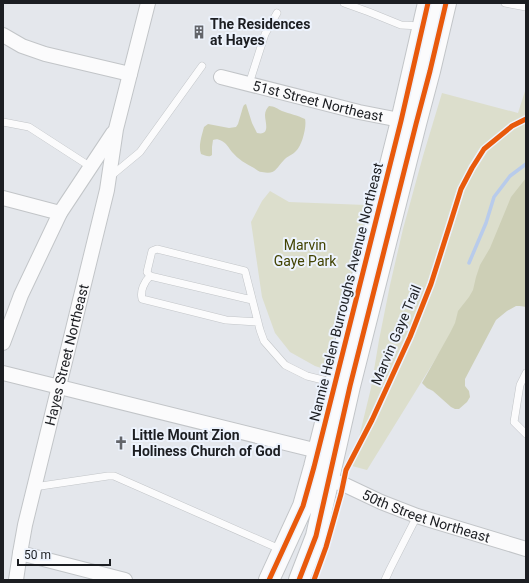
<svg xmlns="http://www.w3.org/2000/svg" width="529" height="583" font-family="Roboto,sans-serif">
<rect width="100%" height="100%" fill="#e4e7ec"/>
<path fill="#dcdecc" d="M526,88V295L480,287L367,470L352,466L371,388L379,340L390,285L403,229L423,156L442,93L518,113Z
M270,191L289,202L366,205L365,217L347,293L324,369L315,366L290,352L275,333L262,297L251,222L262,201Z"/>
<path fill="#cdcfb6" d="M246,104L252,123L257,133C271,136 265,122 265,115C265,111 267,108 269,106C274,106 278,109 282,111C290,114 297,115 305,119C307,126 302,146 296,151C293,155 287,156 284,160C276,168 276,175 262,172C259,172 257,170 254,168C246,164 238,159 232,152C229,148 226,143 222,141C218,139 216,139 213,140L212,147V155C209,158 205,155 201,154C198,146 202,135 204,127L208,124L229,128L236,127L238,124L243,107L244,105Z
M526,178V307L520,306H516L507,311L496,320L465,379V386L469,391L470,397L467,402L459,409H455L451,407L433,391L427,388L422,383L450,333L455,323L458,311L469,297L473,290L476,277L480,265L490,248L511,197Z"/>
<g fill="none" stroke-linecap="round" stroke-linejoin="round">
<path stroke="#b8cbeb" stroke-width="3.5" d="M469,263L486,223L494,197L510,176L526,164"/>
<g stroke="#c2c5c8" stroke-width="8">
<path id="lane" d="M344,3L369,12L401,25L421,26
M505,3L526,7
M249,84L265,34L277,13
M3,122L29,127L80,160L91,167
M111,176L140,152L202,66
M150,276C144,282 140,291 142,299L226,320L258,322
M252,300L150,276L147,272L152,251L157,249L245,271L260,330L264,341L285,365L307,376L335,383
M526,373L520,385L514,422L526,434
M34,487L108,476H114L282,550
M385,580L390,569L417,516"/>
</g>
<g stroke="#c2c5c8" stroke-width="16">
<g id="street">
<path d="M3,35L22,46L45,54L130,74"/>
<path id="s1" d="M221,77L359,112L410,122"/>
<path d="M3,198L60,213"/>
<path d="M3,343L21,295L60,213L113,133"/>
<path d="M3,373L326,453"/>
<path id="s2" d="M328,480L343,484L381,502L417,516L526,549"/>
<path d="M20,553L125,580"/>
<path id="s3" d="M16,580L20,553L25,525L107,190L116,129L148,3"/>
</g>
</g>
<g stroke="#c2c5c8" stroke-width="22">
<path id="secondary" d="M269,580L303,506L314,467L401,121L428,3
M299,580L316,536L350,386L416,124L430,71L446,3"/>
</g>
<use href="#lane" stroke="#fbfbfc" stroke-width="7"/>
<use href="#street" stroke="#fbfbfc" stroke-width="14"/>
<use href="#secondary" stroke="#fbfbfc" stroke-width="20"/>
<g stroke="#edf3fd" stroke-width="8">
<path id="cycleway" d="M269,580L303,506L314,467L401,121L428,3
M299,580L316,536L350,386L416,124L430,71L446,3
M314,580L326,547L341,494L346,470L372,420L410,337L431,284L451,221L461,189L472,168L484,149L512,126L526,119"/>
</g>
<use href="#cycleway" stroke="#e8590c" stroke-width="5"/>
</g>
<defs>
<g id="building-bare" transform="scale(1.08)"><path d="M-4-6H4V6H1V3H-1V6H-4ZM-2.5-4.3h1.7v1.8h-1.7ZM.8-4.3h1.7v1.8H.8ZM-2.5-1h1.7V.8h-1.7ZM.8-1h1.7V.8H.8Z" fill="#626469" stroke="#edf3fd" stroke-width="2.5" paint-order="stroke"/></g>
<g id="church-bare" transform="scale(1.08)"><path d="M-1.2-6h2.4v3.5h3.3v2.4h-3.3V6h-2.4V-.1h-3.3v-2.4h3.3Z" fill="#626469" stroke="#edf3fd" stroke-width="2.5" paint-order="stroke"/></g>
</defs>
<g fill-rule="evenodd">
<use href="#building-bare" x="199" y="32"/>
<use href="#church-bare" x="121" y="443"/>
</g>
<g text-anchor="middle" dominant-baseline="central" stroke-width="4" stroke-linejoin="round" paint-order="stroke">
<g font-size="14" font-weight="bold" fill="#1c1e22" stroke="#edf3fd" text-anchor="start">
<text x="210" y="24">The Residences<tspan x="210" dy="16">at Hayes</tspan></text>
<text x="132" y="435">Little Mount Zion<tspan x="132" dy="16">Holiness Church of God</tspan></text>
</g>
<g font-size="14" fill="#1c1e22" stroke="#edf3fd">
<text stroke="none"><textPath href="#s1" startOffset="100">51st Street Northeast</textPath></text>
<text transform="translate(346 292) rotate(-76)">Nannie Helen Burroughs Avenue Northeast</text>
<text transform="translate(396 335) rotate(-67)">Marvin Gaye Trail</text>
<text stroke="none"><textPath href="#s3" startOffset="231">Hayes Street Northeast</textPath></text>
<text stroke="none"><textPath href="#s2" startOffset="105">50th Street Northeast</textPath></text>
</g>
<g font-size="14" fill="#424302" stroke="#edf3fd">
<text x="305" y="245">Marvin<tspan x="305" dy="16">Gaye Park</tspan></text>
</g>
</g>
<rect width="529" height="583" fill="none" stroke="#1c1e22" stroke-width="8"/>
<path d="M18 559v6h92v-6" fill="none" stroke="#1c1e22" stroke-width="2"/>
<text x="24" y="559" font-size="12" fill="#1c1e22" stroke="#edf3fd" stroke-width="3" paint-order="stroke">50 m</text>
</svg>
